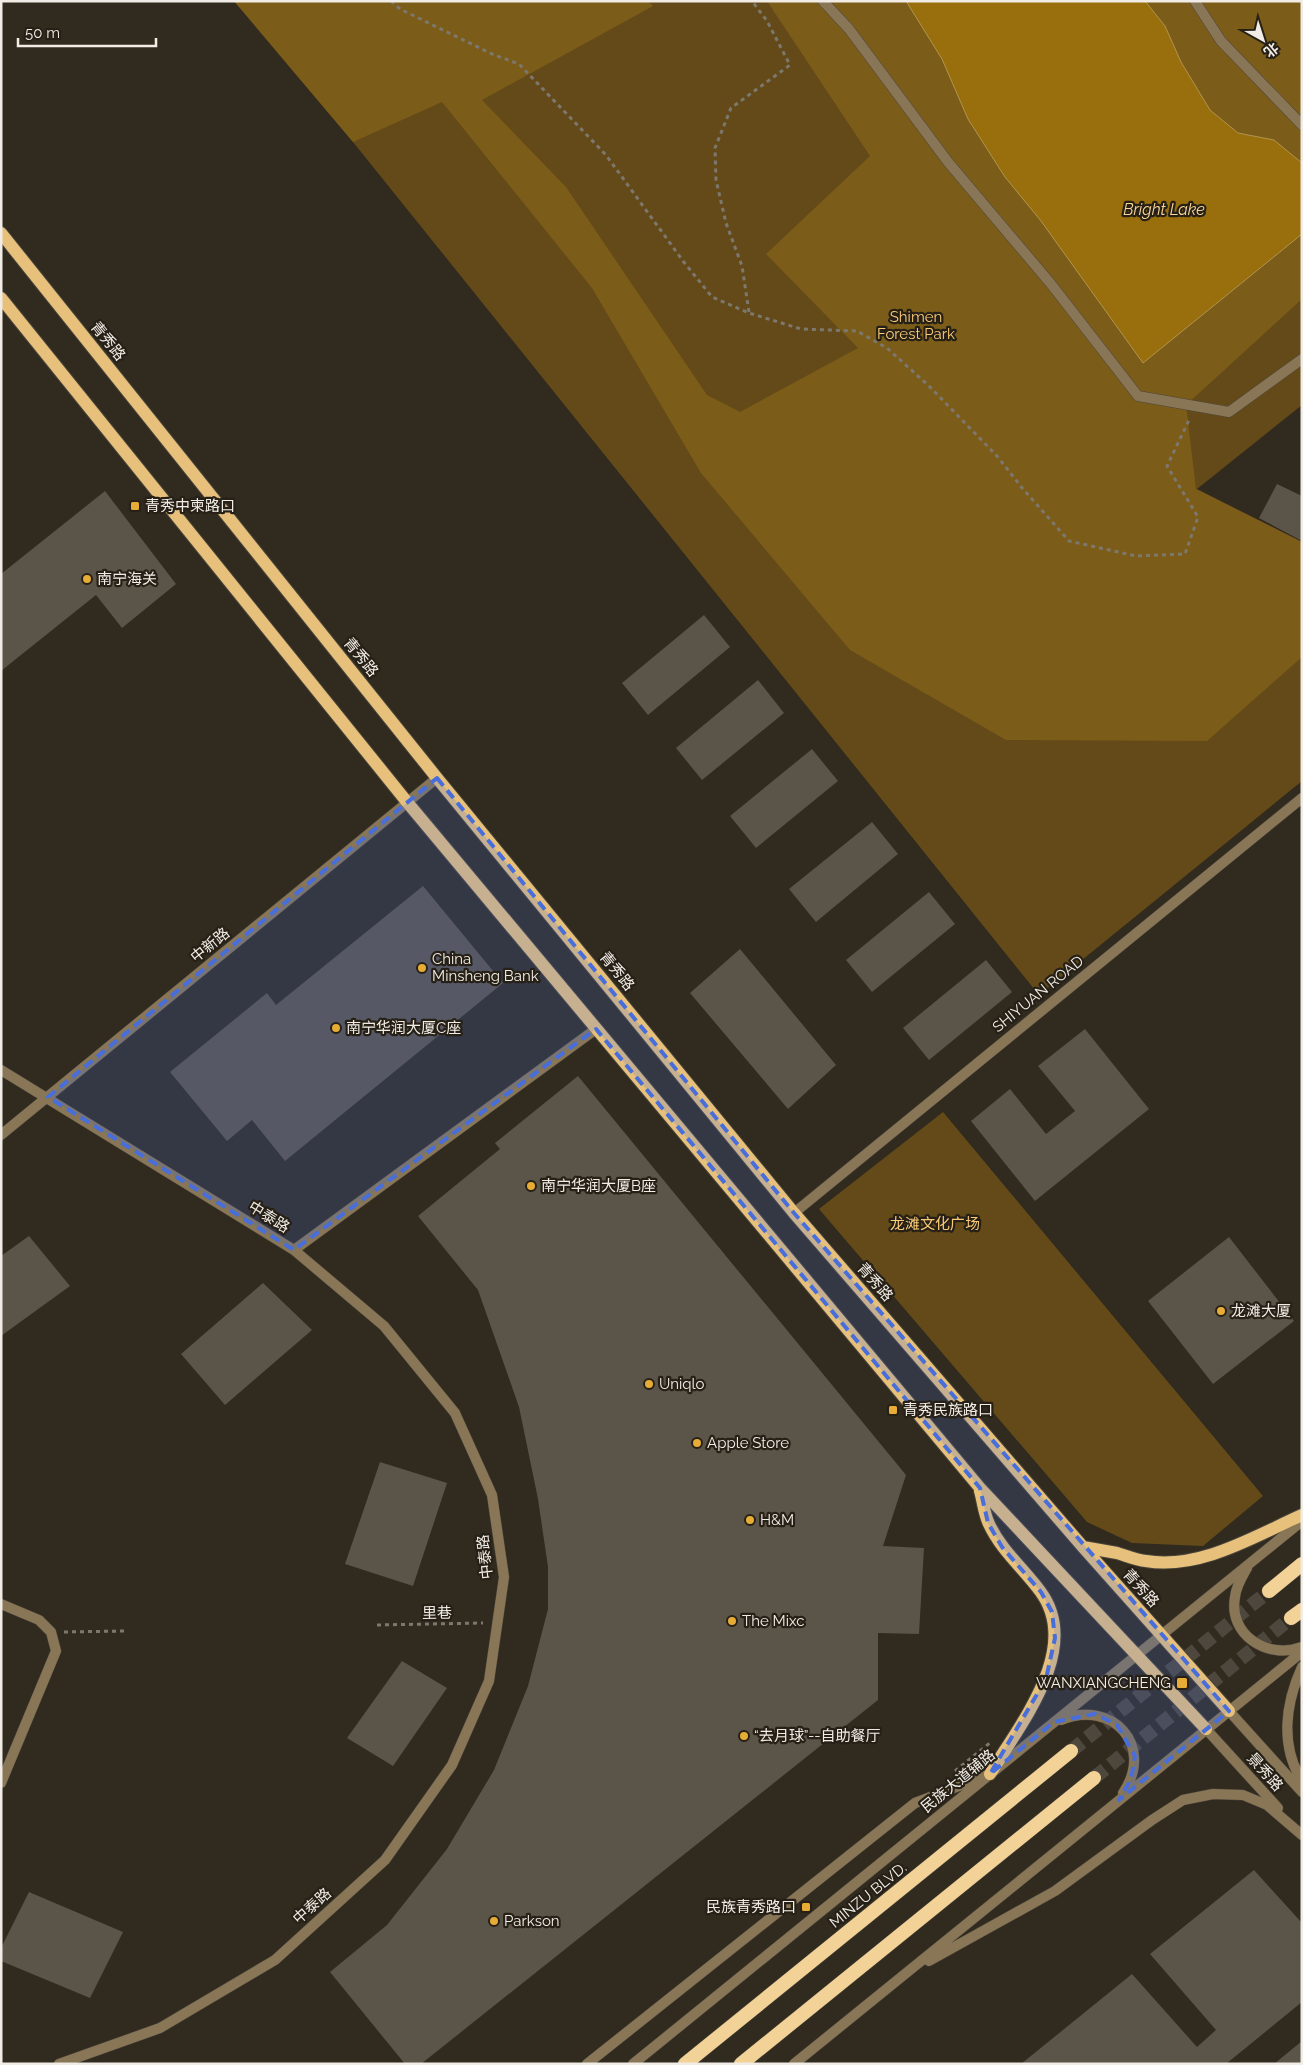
<svg xmlns="http://www.w3.org/2000/svg" width="1303" height="2065" font-family="Raleway,'Noto Sans SC',sans-serif">
<rect width="100%" height="100%" fill="#302a1f"/>
<path fill="#644a18" d="M234,1H1302V405L1197,489L1302,542V781L1039,995L353,142Z
M943,1112L1263,1496L1203,1546L1132,1543L1087,1522L819,1209Z"/>
<path fill="#7c5c19" d="M234,1H648L653,6L482,100L566,187L707,395L740,412L858,348L766,254L870,156L767,1H906L942,59L968,119L1005,177L1041,221L1143,363L1302,234V299L1186,405L1196,489L1302,542V657L1207,741L1006,740L850,650L701,473L592,288L442,102L353,142Z
M1145,1H1302V163L1274,140L1238,133L1210,110L1181,62L1165,26Z"/>
<path fill="#996f0d" stroke="#b3954e" d="M906,1H1145L1165,26L1181,62L1210,110L1238,133L1274,140L1302,163V234L1143,363L1041,221L1005,177L968,119L942,59Z"/>
<path fill="#5b5448" d="M1277,484L1302,496V541L1259,518Z
M105,491L176,584L122,628L96,595L1,671V574Z
M704,615L730,647L648,715L622,683Z
M758,680L784,713L702,780L676,748Z
M812,749L838,781L756,848L730,816Z
M872,822L898,854L816,922L789,889Z
M423,886L503,983L285,1161L252,1120L227,1141L170,1072L267,993L276,1005Z
M929,892L955,924L872,992L846,960Z
M740,949L836,1065L788,1109L690,993Z
M986,960L1012,992L929,1060L903,1028Z
M1085,1029L1149,1109L1035,1201L971,1121L1010,1089L1046,1134L1075,1111L1038,1066Z
M578,1076L906,1475L883,1546L924,1548L919,1634L878,1633V1700L421,2064H405L330,1972L387,1925L447,1849L494,1770L528,1686L548,1609V1567L538,1499L519,1407L478,1290L418,1216L500,1149L495,1143Z
M29,1236L70,1286L1,1336V1256Z
M1229,1237L1294,1321L1213,1384L1148,1301Z
M263,1283L312,1330L225,1405L181,1354Z
M380,1462L447,1483L413,1586L345,1564Z
M402,1661L447,1688L393,1766L347,1738Z
M1254,1870L1302,1923V2002L1226,2064H1021L1132,1974L1197,2047L1216,2030L1150,1954Z
M29,1892L123,1932L90,1998L1,1961V1948Z
M1302,2041V2064H1274Z"/>
<g fill="none" stroke-linecap="round" stroke-linejoin="round">
<path stroke="#4d473d" stroke-width="14" stroke-dasharray="14 7" stroke-linecap="butt" d="M1071,1751L1269,1591
M1094,1778L1291,1618"/>
<g stroke="#4b453b" stroke-width="11">
<path id="service" d="M823,1L849,29L948,162L1051,284L1138,396L1229,412L1302,359
M1195,1L1221,41L1302,125"/>
</g>
<g stroke="#4b453b" stroke-width="11">
<path id="minor" d="M1,1070L294,1250L384,1326L455,1413L492,1495L504,1577L489,1681L452,1765L385,1860L275,1960L160,2028L59,2064
M1,1135L437,778
M794,1213L1302,798
M294,1250L596,1029
M1,1604L39,1620L51,1632L56,1651L1,1783
M587,2064L915,1803L987,1775"/>
</g>
<g stroke="#4b453b" stroke-width="11">
<path id="tertiary" d="M1247,1568C1242,1577 1236,1586 1235,1597C1228,1635 1268,1660 1302,1647
M1302,1667C1285,1704 1280,1746 1302,1781
M1229,1711L1302,1792
M1061,1720C1113,1699 1155,1746 1123,1793
M1206,1729L1278,1808
M929,1961L1055,1891L1152,1820L1183,1800L1213,1794L1243,1795L1267,1805L1302,1835
M633,2064L1302,1521
M794,2064L1302,1652"/>
</g>
<g stroke="#4b453b" stroke-width="14">
<path id="primary" d="M1,233L437,778L794,1213L1083,1547L1229,1711
M1,298L407,802L980,1488L1206,1729
M980,1491C983,1501 984,1514 989,1524C1001,1550 1023,1568 1040,1591C1083,1648 1020,1724 990,1774
M1083,1547C1094,1549 1106,1551 1117,1553C1127,1556 1136,1560 1146,1561C1200,1570 1255,1536 1302,1515"/>
</g>
<g stroke="#4b453b" stroke-width="15">
<path id="trunk" d="M1269,1591L1302,1564
M1291,1618L1302,1610
M685,2064L1071,1751
M741,2064L1094,1778"/>
</g>
<path stroke="#7d786e" stroke-width="3" stroke-dasharray="4 4" stroke-linecap="butt" d="M391,1L400,9L492,54L519,64L606,155L683,261L712,297L749,313L801,329L857,331L887,348L929,386L997,456L1023,489L1069,541L1136,556L1185,554L1198,517L1167,466L1190,418
M749,312L742,266L726,223L716,180L715,148L731,108L790,65L767,21L752,1
M377,1625L483,1623
M64,1632L127,1631
M955,1771L991,1742"/>
<use href="#service" stroke="#887656" stroke-width="10"/>
<use href="#minor" stroke="#887656" stroke-width="10"/>
<use href="#tertiary" stroke="#887656" stroke-width="10"/>
<use href="#primary" stroke="#e7c17c" stroke-width="12"/>
<use href="#trunk" stroke="#f2d297" stroke-width="14"/>
</g>
<path fill="#476edb" fill-opacity="0.2" stroke="#476edb" stroke-width="4" stroke-dasharray="10 6" stroke-linejoin="round" d="M437,778L794,1213L1229,1711L1119,1800L1131,1779L1135,1756L1117,1725L1095,1714L1054,1722L990,1774L1046,1679L1055,1638L1052,1612L1041,1592L1002,1547L988,1523L980,1488L596,1029L294,1250L48,1097Z"/>
<g fill="#e6ac36" stroke="#262016" stroke-width="2">
<rect x="130" y="501" width="10" height="10" rx="2.5"/>
<circle cx="87" cy="579" r="5"/>
<circle cx="422" cy="968" r="5"/>
<circle cx="336" cy="1028" r="5"/>
<circle cx="531" cy="1186" r="5"/>
<circle cx="1221" cy="1311" r="5"/>
<circle cx="649" cy="1384" r="5"/>
<rect x="888" y="1405" width="10" height="10" rx="2.5"/>
<circle cx="697" cy="1443" r="5"/>
<circle cx="750" cy="1520" r="5"/>
<circle cx="732" cy="1621" r="5"/>
<rect x="1176" y="1677" width="12" height="12" rx="2.5"/>
<circle cx="744" cy="1736" r="5"/>
<rect x="801" y="1902" width="10" height="10" rx="2.5"/>
<circle cx="494" cy="1921" r="5"/>
</g>
<g text-anchor="middle" dominant-baseline="central" stroke-width="4.5" stroke-linejoin="round" paint-order="stroke">
<g font-size="15" fill="#facb77" stroke="#262016">
<text x="916" y="317">Shimen<tspan x="916" dy="17">Forest Park</tspan></text>
<text x="935" y="1224">龙滩文化广场</text>
</g>
<g font-size="15" fill="#f1ede6" stroke="#262016">
<text transform="translate(108 341) rotate(51)">青秀路</text>
<text transform="translate(361 657) rotate(51)">青秀路</text>
<text transform="translate(210 945) rotate(-39)">中新路</text>
<text transform="translate(617 971) rotate(51)">青秀路</text>
<text transform="translate(1038 994) rotate(-39)">SHIYUAN ROAD</text>
<text transform="translate(269 1217) rotate(32)">中泰路</text>
<text transform="translate(875 1282) rotate(49)">青秀路</text>
<text transform="translate(485 1557) rotate(-96)">中泰路</text>
<text transform="translate(1141 1588) rotate(48)">青秀路</text>
<text transform="translate(437 1613) rotate(-1)">里巷</text>
<text transform="translate(1265 1772) rotate(48)">景秀路</text>
<text transform="translate(958 1781) rotate(-39)">民族大道辅路</text>
<text transform="translate(868 1895) rotate(-39)">MINZU BLVD.</text>
<text transform="translate(312 1906) rotate(-42)">中泰路</text>
</g>
<g font-size="15" fill="#f1ede6" stroke="#262016" text-anchor="start">
<text x="145" y="506">青秀中柬路口</text>
<text x="97" y="579">南宁海关</text>
<text x="432" y="959">China<tspan x="432" dy="17">Minsheng Bank</tspan></text>
<text x="346" y="1028">南宁华润大厦C座</text>
<text x="541" y="1186">南宁华润大厦B座</text>
<text x="1231" y="1311">龙滩大厦</text>
<text x="659" y="1384">Uniqlo</text>
<text x="903" y="1410">青秀民族路口</text>
<text x="707" y="1443">Apple Store</text>
<text x="760" y="1520">H&amp;M</text>
<text x="742" y="1621">The Mixc</text>
<text x="1171" y="1683" text-anchor="end">WANXIANGCHENG</text>
<text x="754" y="1736">“去月球”--自助餐厅</text>
<text x="796" y="1907" text-anchor="end">民族青秀路口</text>
<text x="504" y="1921">Parkson</text>
</g>
<g font-size="16" font-style="italic" fill="#fad79b" stroke="#262016">
<text x="1164" y="209">Bright Lake</text>
</g>
</g>
<rect width="1303" height="2065" fill="none" stroke="#f1ede6" stroke-width="5"/>
<g transform="translate(1263 40) rotate(141)" stroke="#262016" stroke-width="4" paint-order="stroke">
<path d="M0-4L9 19L0 12L-9 19Z" fill="#f1ede6"/>
<text y="-8" font-size="14" font-weight="bold" text-anchor="middle" fill="#f1ede6">北</text>
</g>
<path d="M18 38v8h138v-8" fill="none" stroke="#f1ede6" stroke-width="2.5"/>
<text x="25" y="38" font-size="15" fill="#f1ede6" stroke="#262016" stroke-width="4" paint-order="stroke">50 m</text>
</svg>
